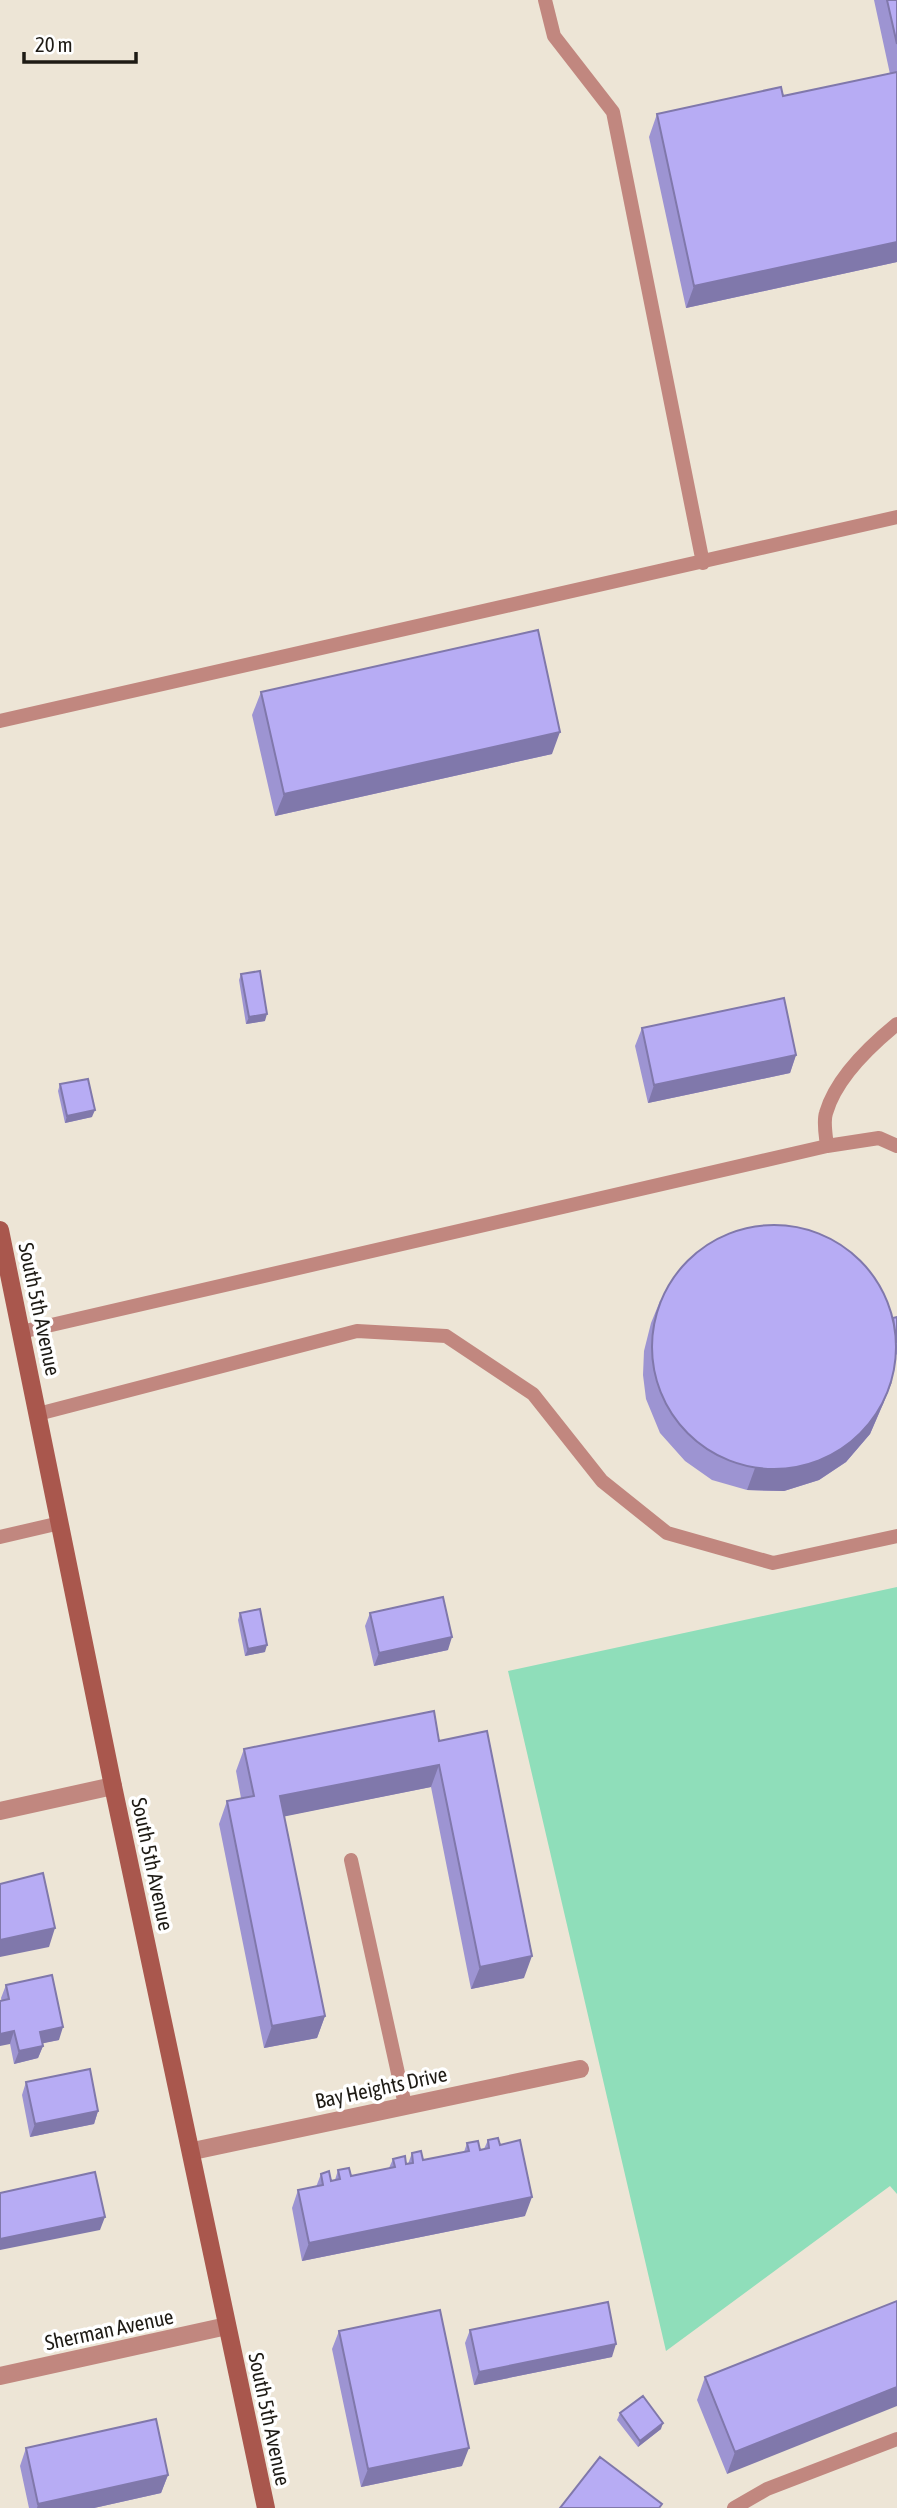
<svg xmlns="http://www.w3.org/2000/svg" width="897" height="2508" font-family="'Asap Condensed',sans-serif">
<rect width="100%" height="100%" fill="#ede5d6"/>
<path fill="#8fdeba" d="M897,1587V2194L890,2186L666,2351L508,1671Z"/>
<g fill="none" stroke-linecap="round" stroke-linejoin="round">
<path stroke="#c1877f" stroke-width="14" d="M545,0L554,36L613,112L703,563
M0,721L897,517
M827,1146C826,1136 823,1122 826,1113C836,1078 870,1046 897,1024
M21,1332L827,1146L879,1138L897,1146
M38,1414L357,1331L446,1336L533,1394L602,1481L667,1533L773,1563L897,1536
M0,1537L60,1523
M351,1860L405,2105
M734,2508L767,2489L897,2439"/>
<path stroke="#c1877f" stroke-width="18" d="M0,1811L113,1786
M193,2151L580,2069
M0,2376L227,2326"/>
<path stroke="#a9574d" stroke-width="18" d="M0,1230L113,1786L266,2508"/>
</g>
<path fill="#9d94d2" d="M874,0H897V262L686,308L649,137L657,114L783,96L890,74Z
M261,692L552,754L275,816L252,715Z
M241,974L265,1021L246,1024L239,980Z
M642,1028L796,1055L790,1073L648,1103L635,1046Z
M60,1084L92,1117L65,1123L58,1091Z
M660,1301L893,1318L897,1317V1354L896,1355L883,1404L870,1434L846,1462L819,1480L784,1491L747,1490L712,1480L685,1461L660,1433L646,1399L643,1375L644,1351L651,1323Z
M240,1613L265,1652L245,1656L238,1620Z
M370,1613L448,1650L374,1666L365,1626Z
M439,1741L524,1978L471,1989L431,1787L284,1816L325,2016L317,2038L264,2048L219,1824L227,1801L241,1798L236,1771L244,1749Z
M6,1985L59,2040L42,2043L43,2046L38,2058L14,2064L1,1998Z
M26,2082L98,2111L94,2124L30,2137L22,2095Z
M488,2140L500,2145L525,2216L302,2261L292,2208L298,2190L316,2187L321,2174L331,2181L335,2180L338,2170L351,2176L389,2168L393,2159L408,2164L412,2153L423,2160L464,2152L467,2143L480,2150L484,2149Z
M897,2301L727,2474L697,2400L705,2377Z
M470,2330L612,2357L474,2385L465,2343Z
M339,2331L462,2466L361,2487L332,2349Z
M620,2413L661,2429L638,2447L617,2420Z
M26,2448L168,2475L161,2493L94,2508H29L20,2466Z"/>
<path fill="#8078ab" d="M897,242V262L686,308L694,286Z
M560,732L552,754L275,816L284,794Z
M267,1014L265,1021L246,1024L249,1017Z
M796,1055L790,1073L648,1103L654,1085Z
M95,1110L92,1117L65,1123L67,1116Z
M892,1382L883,1404L870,1434L846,1462L819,1480L784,1491L747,1490L755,1468Z
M452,1637L448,1650L374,1666L379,1653Z
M267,1645L265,1652L245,1656L248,1649Z
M439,1765L431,1787L272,1819L280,1796Z
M55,1928L49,1947L0,1957V1940Z
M532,1956L524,1978L471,1989L480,1967Z
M325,2016L317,2038L264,2048L272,2026Z
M63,2027L59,2040L35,2045L40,2032Z
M14,2031L10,2044L0,2046V2034Z
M43,2046L38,2058L14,2064L19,2051Z
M98,2111L94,2124L30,2137L35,2124Z
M532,2197L525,2216L302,2261L309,2243Z
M105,2217L100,2230L0,2250V2239Z
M616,2344L612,2357L474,2385L479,2372Z
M897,2387V2406L727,2474L735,2452Z
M663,2423L661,2429L638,2447L640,2441Z
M469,2448L462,2466L361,2487L368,2469Z
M168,2475L161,2493L94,2508H37L38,2504Z"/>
<path fill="#b7acf4" stroke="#8078ab" stroke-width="2" d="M887,0H897V44Z
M897,72V242L694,286L657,114L781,87L783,96Z
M538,630L560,732L284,794L261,692Z
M260,971L267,1014L249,1017L241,974Z
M784,998L796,1055L654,1085L642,1028Z
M88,1079L95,1110L67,1116L60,1084Z
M652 1347a122 122 0 1 1 244 0a122 122 0 1 1-244 0Z
M897,1317V1343L893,1318Z
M443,1597L452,1637L379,1653L370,1613Z
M260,1609L267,1645L248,1649L240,1613Z
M434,1711L439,1741L487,1731L532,1956L480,1967L439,1765L280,1796L325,2016L272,2026L227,1801L254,1796L244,1749Z
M43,1873L55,1928L0,1940V1884Z
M52,1975L63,2027L40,2032L43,2046L19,2051L14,2031L0,2034V2001L9,1999L6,1985Z
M90,2069L98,2111L35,2124L26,2082Z
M498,2138L500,2145L520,2140L532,2197L309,2243L298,2190L323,2185L321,2174L329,2171L331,2181L340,2179L338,2170L349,2168L351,2176L395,2167L393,2159L405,2156L406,2164L413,2163L412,2153L421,2151L423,2160L469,2151L467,2143L478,2141L480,2150L489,2148L488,2140Z
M95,2172L105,2217L0,2239V2193Z
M897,2301V2387L735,2452L705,2377Z
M608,2302L616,2344L479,2372L470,2330Z
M440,2310L469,2448L368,2469L339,2331Z
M643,2396L663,2423L640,2441L620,2413Z
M156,2419L168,2475L38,2504L26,2448Z
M600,2457L662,2504L659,2508H560Z"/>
<g text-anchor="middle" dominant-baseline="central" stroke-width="7" stroke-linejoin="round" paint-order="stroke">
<g font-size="21" fill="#1e1b15" stroke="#fff">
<text transform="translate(40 1309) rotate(78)">South 5th Avenue</text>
<text transform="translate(153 1864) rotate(78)">South 5th Avenue</text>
<text transform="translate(381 2087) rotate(-12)">Bay Heights Drive</text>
<text transform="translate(109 2329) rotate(-12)">Sherman Avenue</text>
<text transform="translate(270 2419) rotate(78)">South 5th Avenue</text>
</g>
</g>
<path d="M24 52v10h112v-10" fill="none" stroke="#1e1b15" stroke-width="3.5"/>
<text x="35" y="52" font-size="21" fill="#1e1b15" stroke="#ffffff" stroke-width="5" paint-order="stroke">20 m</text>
</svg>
